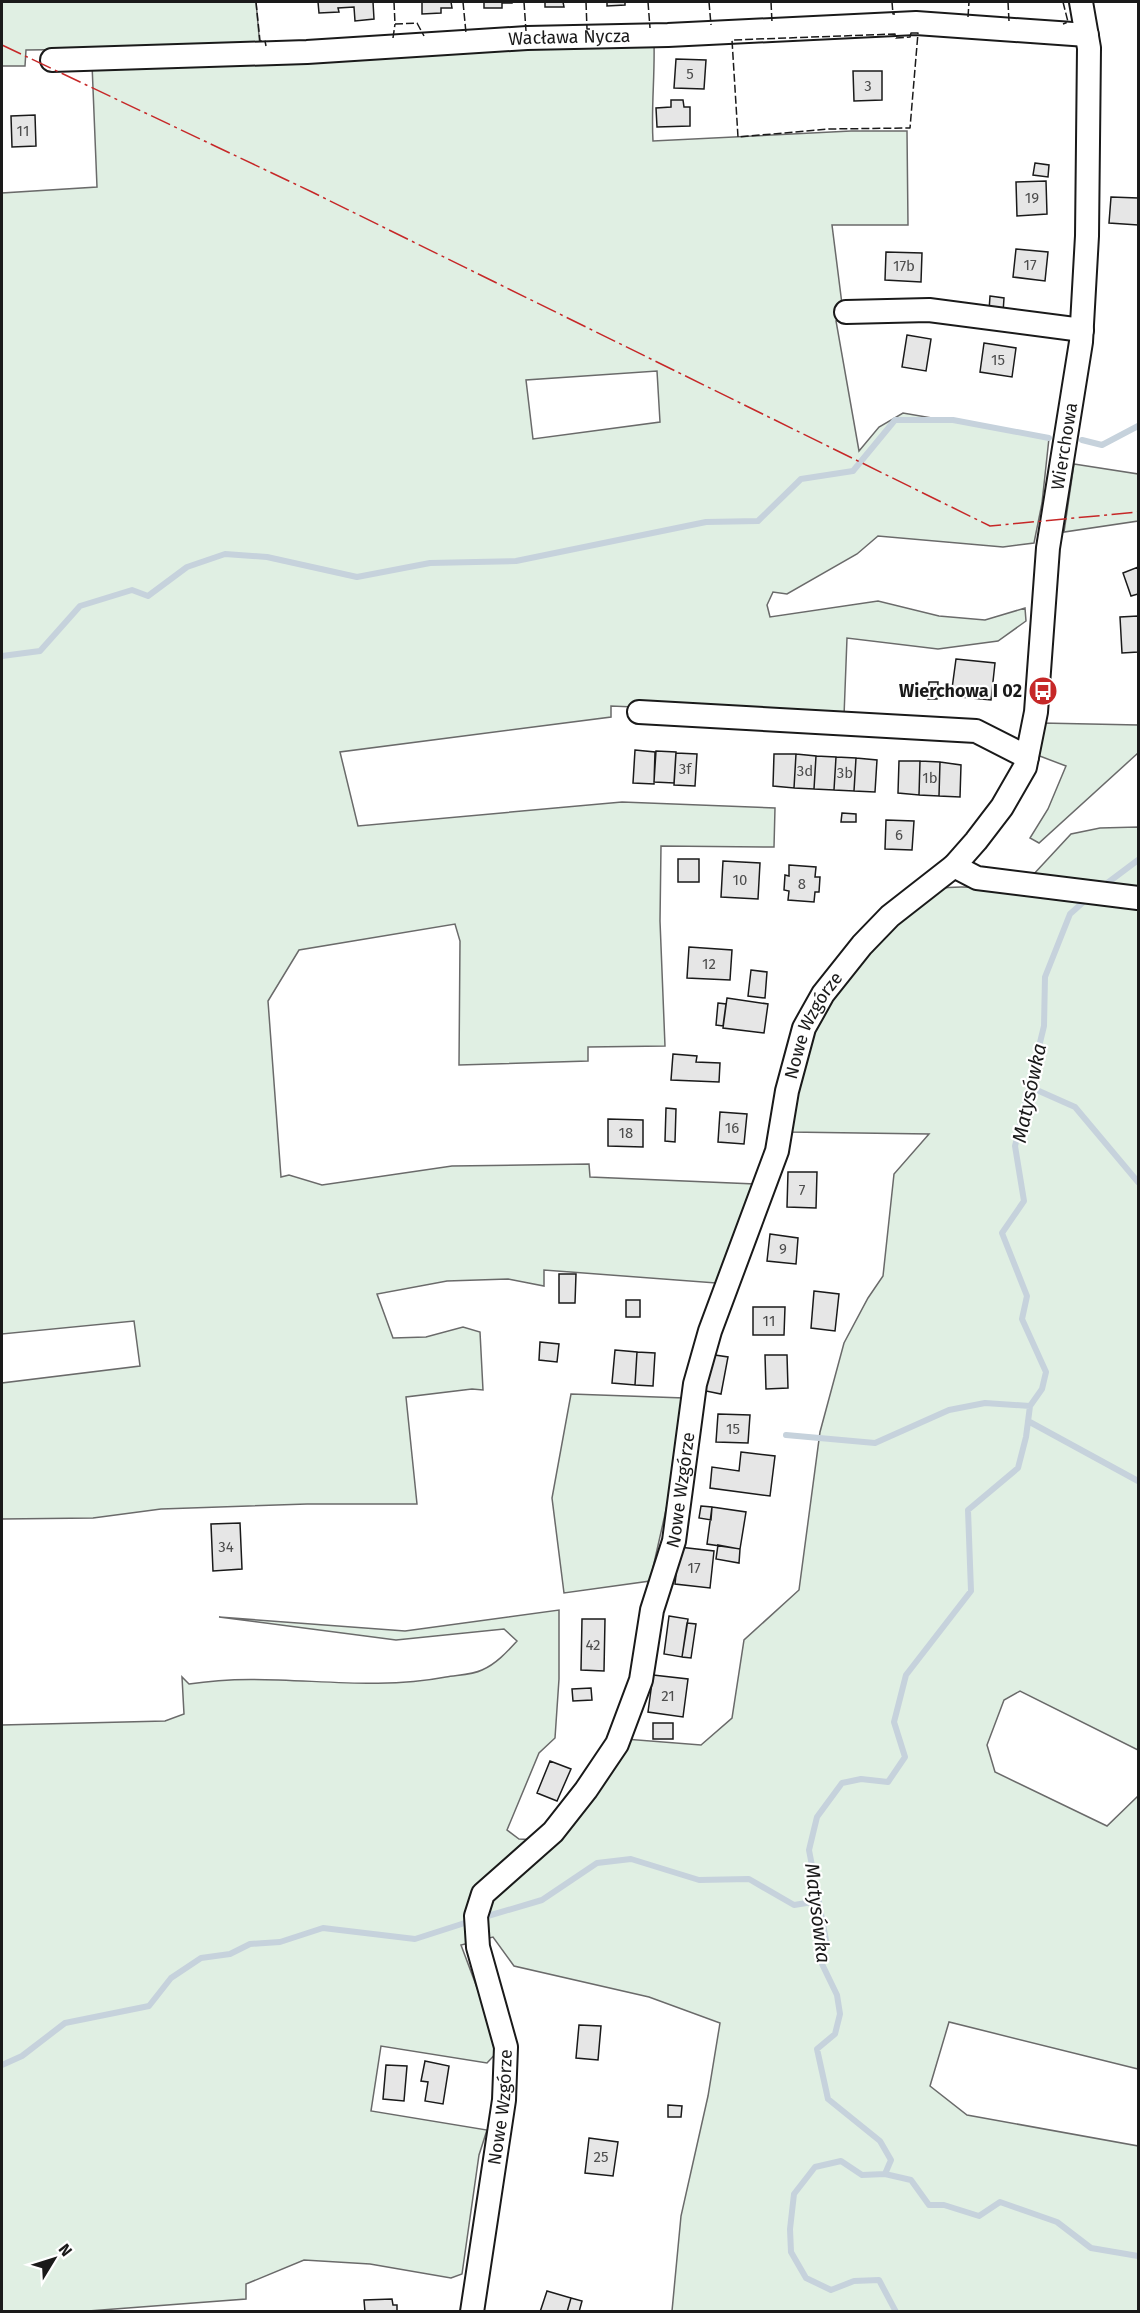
<svg xmlns="http://www.w3.org/2000/svg" width="1140" height="2313" font-family="'Fira Sans',sans-serif">
<rect width="100%" height="100%" fill="#fff"/>
<path fill="#e0efe3" stroke="#6a6a6a" stroke-width="1.5" fill-rule="evenodd" d="M2,2H256L260,47L26,50L25,66H2Z
M654,43C655,76 651,108 653,141L851,131H907L908,225H832L844,320L836,321L859,451L879,427L903,413L1049,438L1042,503L1034,543L1003,547L878,536L857,554L787,594L773,592L767,605L770,617L878,601L939,616L985,620L1025,608L1026,621L998,641L938,649L847,638L844,716L611,706V717L340,752L358,826L622,802L775,808L774,847L661,846L660,921L665,1046L588,1047V1061L459,1065L460,941L455,924L299,950L268,1001L281,1177L289,1175L322,1185L452,1166L589,1164L590,1177L755,1184L749,1209L716,1283L544,1270V1286L508,1279L447,1281L377,1294L393,1338L426,1337L463,1327L480,1332L483,1390L472,1389L406,1397L417,1504H307L161,1509L93,1518L2,1519V1383L140,1366L134,1321L2,1334V193L97,187L92,64ZM657,371L660,422L533,439L526,380Z
M1074,464L1138,474V521L1064,532Z
M1041,723L1138,725V753L1039,843L1030,838L1048,809L1066,766L1037,755Z
M1138,827V1750L1020,1691L1004,1700L987,1745L995,1772L1107,1826L1138,1796V2069L949,2022L930,2086L967,2115L1138,2146V2311H672L681,2216L708,2096L720,2023L649,1997L514,1966L493,1937L461,1945L500,2049L487,2063L381,2046L371,2111L487,2130L479,2155L462,2274L451,2278L370,2264L304,2260L246,2284V2299L88,2311H2V1725L165,1721L184,1714L182,1677L189,1684C276,1670 357,1694 446,1677C457,1675 472,1675 482,1670C496,1664 507,1652 517,1641L504,1629L396,1640L219,1617L405,1631L559,1610V1679L555,1738L539,1753L507,1830L519,1839L558,1841L625,1739L701,1745L732,1718L744,1640L799,1590L820,1432L844,1343L868,1298L883,1276L894,1174L929,1134L789,1132C795,1102 798,1067 809,1038C824,1000 903,905 941,889C952,884 1003,889 1019,890L1071,834L1100,828Z
M571,1394L684,1398L668,1501L650,1581L564,1593L552,1498Z"/>
<g fill="none" stroke-linecap="round" stroke-linejoin="round">
<path stroke="#c6d2dc" stroke-width="6" d="M1082,440L1102,445L1138,426
M2,656L40,651L80,606L132,590L148,596L187,567L225,554L267,557L357,577L430,563L516,561L706,522L758,521L801,479L853,471L895,420H953L1049,438
M1102,887L1138,860
M1030,1087L1075,1107L1138,1182
M1028,1421L1138,1481
M786,1435L875,1443L949,1410L985,1403L1030,1406
M481,1918L542,1900L597,1863L631,1859L699,1880L749,1879L794,1905L819,1901
M2,2065L22,2056L65,2023L149,2006L171,1978L201,1958L230,1954L250,1944L280,1942L323,1928L415,1939L471,1921
M885,2174L911,2180L929,2205H944L979,2216L1000,2202L1057,2222L1091,2248L1138,2256
M896,2312L879,2280L854,2281L831,2290L806,2278L791,2252L790,2229L794,2194L815,2167L841,2161L862,2175L885,2174L891,2160L880,2141L828,2099L817,2049L835,2034L840,2014L837,1995L822,1964L826,1940L809,1850L817,1817L842,1783L861,1779L888,1782L905,1757L894,1722L906,1675L971,1591L968,1510L1018,1468L1026,1437L1030,1406L1042,1389L1046,1372L1022,1319L1027,1296L1002,1233L1024,1201L1015,1146L1044,1026L1045,977L1070,914L1089,897"/>
</g>
<path fill="#e6e6e6" stroke="#1a1a1a" stroke-width="1.5" d="M318,2H373L374,19L355,21L354,7L338,8L339,12L319,13Z
M422,2H451L452,8H441V13L422,14Z
M484,2H512V3H502V8H484Z
M545,2H571H563L564,7H545Z
M607,2H625V5L607,6Z
M676,59L706,60L704,89L674,88Z
M853,71H882V100L854,101Z
M671,100H683L684,107H690V126L657,127L656,108L671,107Z
M35,115L36,146L12,147L11,116Z
M1035,163L1049,165L1048,177L1033,175Z
M1046,181L1047,214L1017,216L1016,182Z
M1111,197L1138,198V225L1109,223Z
M1016,249L1048,252L1045,281L1013,277Z
M886,252L922,253L921,282L885,280Z
M990,296L1004,298L1003,313L989,311Z
M907,335L931,339L926,371L902,367Z
M984,343L1016,348L1012,377L980,372Z
M1138,567V594L1131,596L1123,573Z
M1138,616V652L1122,653L1120,617Z
M956,659L995,663L991,700L951,696Z
M929,682H938L937,699H928Z
M635,750L655,752L654,784L633,783Z
M656,751L676,752L674,783L654,782Z
M676,753L697,754L695,786L674,785Z
M774,754H796L794,788L773,786Z
M796,754L816,756L814,789L794,788Z
M816,756L836,757L834,790L814,789Z
M836,757L856,758L854,791L834,790Z
M856,758L877,760L875,792L854,791Z
M899,761H920L919,795L898,793Z
M920,761L940,762L939,796L919,795Z
M940,762L961,765L960,797L939,796Z
M842,813L856,814V822H841Z
M886,820L914,821L912,850L885,849Z
M678,859H699V882H678Z
M723,861L760,863L758,899L721,897Z
M789,865L816,867L815,877H820L819,892H815L814,902L788,900L789,891L784,890L785,875L789,876Z
M689,947L732,950L730,980L687,978Z
M751,970L767,972L765,998L748,996Z
M727,998L768,1004L764,1033L723,1028Z
M718,1003L726,1004L723,1026L716,1025Z
M673,1054L697,1056L696,1062L720,1063L719,1082L671,1080Z
M666,1108L676,1109L675,1142L665,1141Z
M720,1112L747,1114L744,1144L718,1142Z
M608,1119L643,1120V1147L608,1146Z
M788,1172H817L816,1208L787,1207Z
M770,1234L798,1238L796,1264L767,1261Z
M559,1274H576L575,1303H559Z
M814,1291L839,1294L835,1331L811,1328Z
M626,1300H640V1317H626Z
M753,1307H785L784,1335H753Z
M540,1342L559,1344L557,1362L539,1360Z
M615,1350L637,1352L635,1385L612,1383Z
M637,1352L655,1353L653,1386L635,1385Z
M708,1354L728,1357L721,1394L701,1390Z
M765,1355H787L788,1388L766,1389Z
M718,1414L750,1415L748,1443L716,1442Z
M741,1452L775,1456L770,1496L710,1488L712,1467L739,1471Z
M701,1506L712,1507L711,1520L699,1518Z
M712,1507L746,1512L740,1549L707,1544Z
M240,1523L242,1569L213,1571L211,1524Z
M718,1545L740,1549L739,1563L716,1559Z
M679,1547L714,1551L710,1588L675,1584Z
M669,1616L688,1619L682,1657L664,1654Z
M582,1619H605L604,1671L581,1670Z
M687,1623L696,1624L691,1658L682,1657Z
M653,1675L688,1679L683,1717L648,1712Z
M591,1688L592,1700L573,1701L572,1689Z
M653,1723H673V1739H653Z
M550,1761L571,1769L557,1801L537,1793Z
M579,2025L601,2026L598,2060L576,2058Z
M425,2061L449,2066L443,2104L425,2101L428,2082L421,2081Z
M386,2065L407,2066L404,2101L383,2099Z
M668,2105L682,2106L681,2117H668Z
M589,2138L618,2142L613,2176L585,2173Z
M547,2291L571,2298L567,2312H540Z
M571,2298L582,2301L579,2312H567Z
M392,2299L393,2305H397V2312H365L364,2300Z"/>
<g fill="none" stroke-linecap="round" stroke-linejoin="round">
<g stroke="#1a1a1a" stroke-width="26">
<g id="minor">
<path id="s1" d="M52,60L307,52L527,38L668,35L916,23L1087,35"/>
<path d="M846,312L929,310L1082,330"/>
<path d="M639,712L976,731L1027,757"/>
<path d="M954,866L977,878L1138,898"/>
<path id="s2" d="M472,2312L504,2100L506,2047L478,1947L476,1916L483,1894L553,1832L586,1790L617,1744L641,1680L652,1610L674,1541L695,1384L710,1331L777,1151L787,1091L804,1028L823,994L862,945L890,916L954,866L976,841L1002,807L1025,767L1036,712L1048,548L1081,342L1087,236L1089,48L1081,2"/>
</g>
</g>
<use href="#minor" stroke="#fff" stroke-width="22"/>
<path stroke="#1a1a1a" stroke-width="1.5" stroke-dasharray="8 3" stroke-linecap="butt" d="M256,2L260,41H265L266,46
M394,2L395,24L417,23L424,36
M463,2L466,33
M524,2L526,31
M586,2L587,29H590
M648,2L650,28
M709,2L711,25
M771,2L772,22
M892,2L893,14H895
M1008,2L1009,21
M1063,2L1068,22L1063,24
M968,17L969,2
M911,33H918L910,128L829,129L738,137L732,40L895,34L896,38L910,37Z
M393,38L395,24"/>
<path stroke="#c62828" stroke-width="1.5" stroke-dasharray="21 4.5 3 4.5" stroke-linecap="butt" d="M2,45L312,192L990,526L1138,512"/>
</g>
<defs>
<g id="bus-disc" transform="scale(1.5)"><circle r="9.5" fill="#c62828" stroke="#fff"/><path d="M-5-6H5V4H4V6H2V4H-2V6H-4V4H-5ZM-3.5-4V0h7V-4ZM-3.5 1.2v1.5H-2V1.2ZM2 1.2v1.5H3.5V1.2Z" fill="#fff"/></g>
</defs>
<g fill-rule="evenodd">
<use href="#bus-disc" x="1043" y="691"/>
</g>
<g text-anchor="middle" dominant-baseline="central" stroke-width="4.5" stroke-linejoin="round" paint-order="stroke">
<g font-size="15" fill="#4d4d4d">
<text x="690" y="74">5</text>
<text x="868" y="86">3</text>
<text x="23" y="131">11</text>
<text x="1032" y="198">19</text>
<text x="1030" y="265">17</text>
<text x="904" y="266">17b</text>
<text x="998" y="360">15</text>
<text x="685" y="769">3f</text>
<text x="805" y="771">3d</text>
<text x="845" y="773">3b</text>
<text x="930" y="778">1b</text>
<text x="899" y="835">6</text>
<text x="740" y="880">10</text>
<text x="802" y="884">8</text>
<text x="709" y="964">12</text>
<text x="732" y="1128">16</text>
<text x="626" y="1133">18</text>
<text x="802" y="1190">7</text>
<text x="783" y="1249">9</text>
<text x="769" y="1321">11</text>
<text x="733" y="1429">15</text>
<text x="226" y="1547">34</text>
<text x="694" y="1568">17</text>
<text x="593" y="1645">42</text>
<text x="668" y="1696">21</text>
<text x="601" y="2157">25</text>
</g>
<g font-size="18" fill="#1a1a1a" stroke="#fff">
<text stroke="none"><textPath href="#s1" startOffset="518">Wacława Nycza</textPath></text>
<text stroke="none"><textPath href="#s2" startOffset="2040">Wierchowa</textPath></text>
<text stroke="none"><textPath href="#s2" startOffset="1377">Nowe Wzgórze</textPath></text>
<text stroke="none"><textPath href="#s2" startOffset="891">Nowe Wzgórze</textPath></text>
<text stroke="none"><textPath href="#s2" startOffset="207">Nowe Wzgórze</textPath></text>
</g>
<g font-size="18" font-weight="bold" fill="#1a1a1a" stroke="#fff" text-anchor="end">
<text x="1022" y="691">Wierchowa I 02</text>
</g>
<g font-size="20" font-style="italic" fill="#1a1a1a" stroke="#fff">
<text transform="translate(1029 1093) rotate(-78)">Matysówka</text>
<text transform="translate(818 1913) rotate(83)">Matysówka</text>
</g>
</g>
<rect width="1140" height="2313" fill="none" stroke="#1a1a1a" stroke-width="6"/>
<g transform="translate(54 2259) rotate(52)" stroke="#ffffff" stroke-width="4.5" paint-order="stroke">
<path d="M0-4.5L10 22L0 15L-10 22Z" fill="#1a1a1a"/>
<text y="-9" font-size="16" font-weight="bold" text-anchor="middle" fill="#1a1a1a">N</text>
</g>
</svg>
